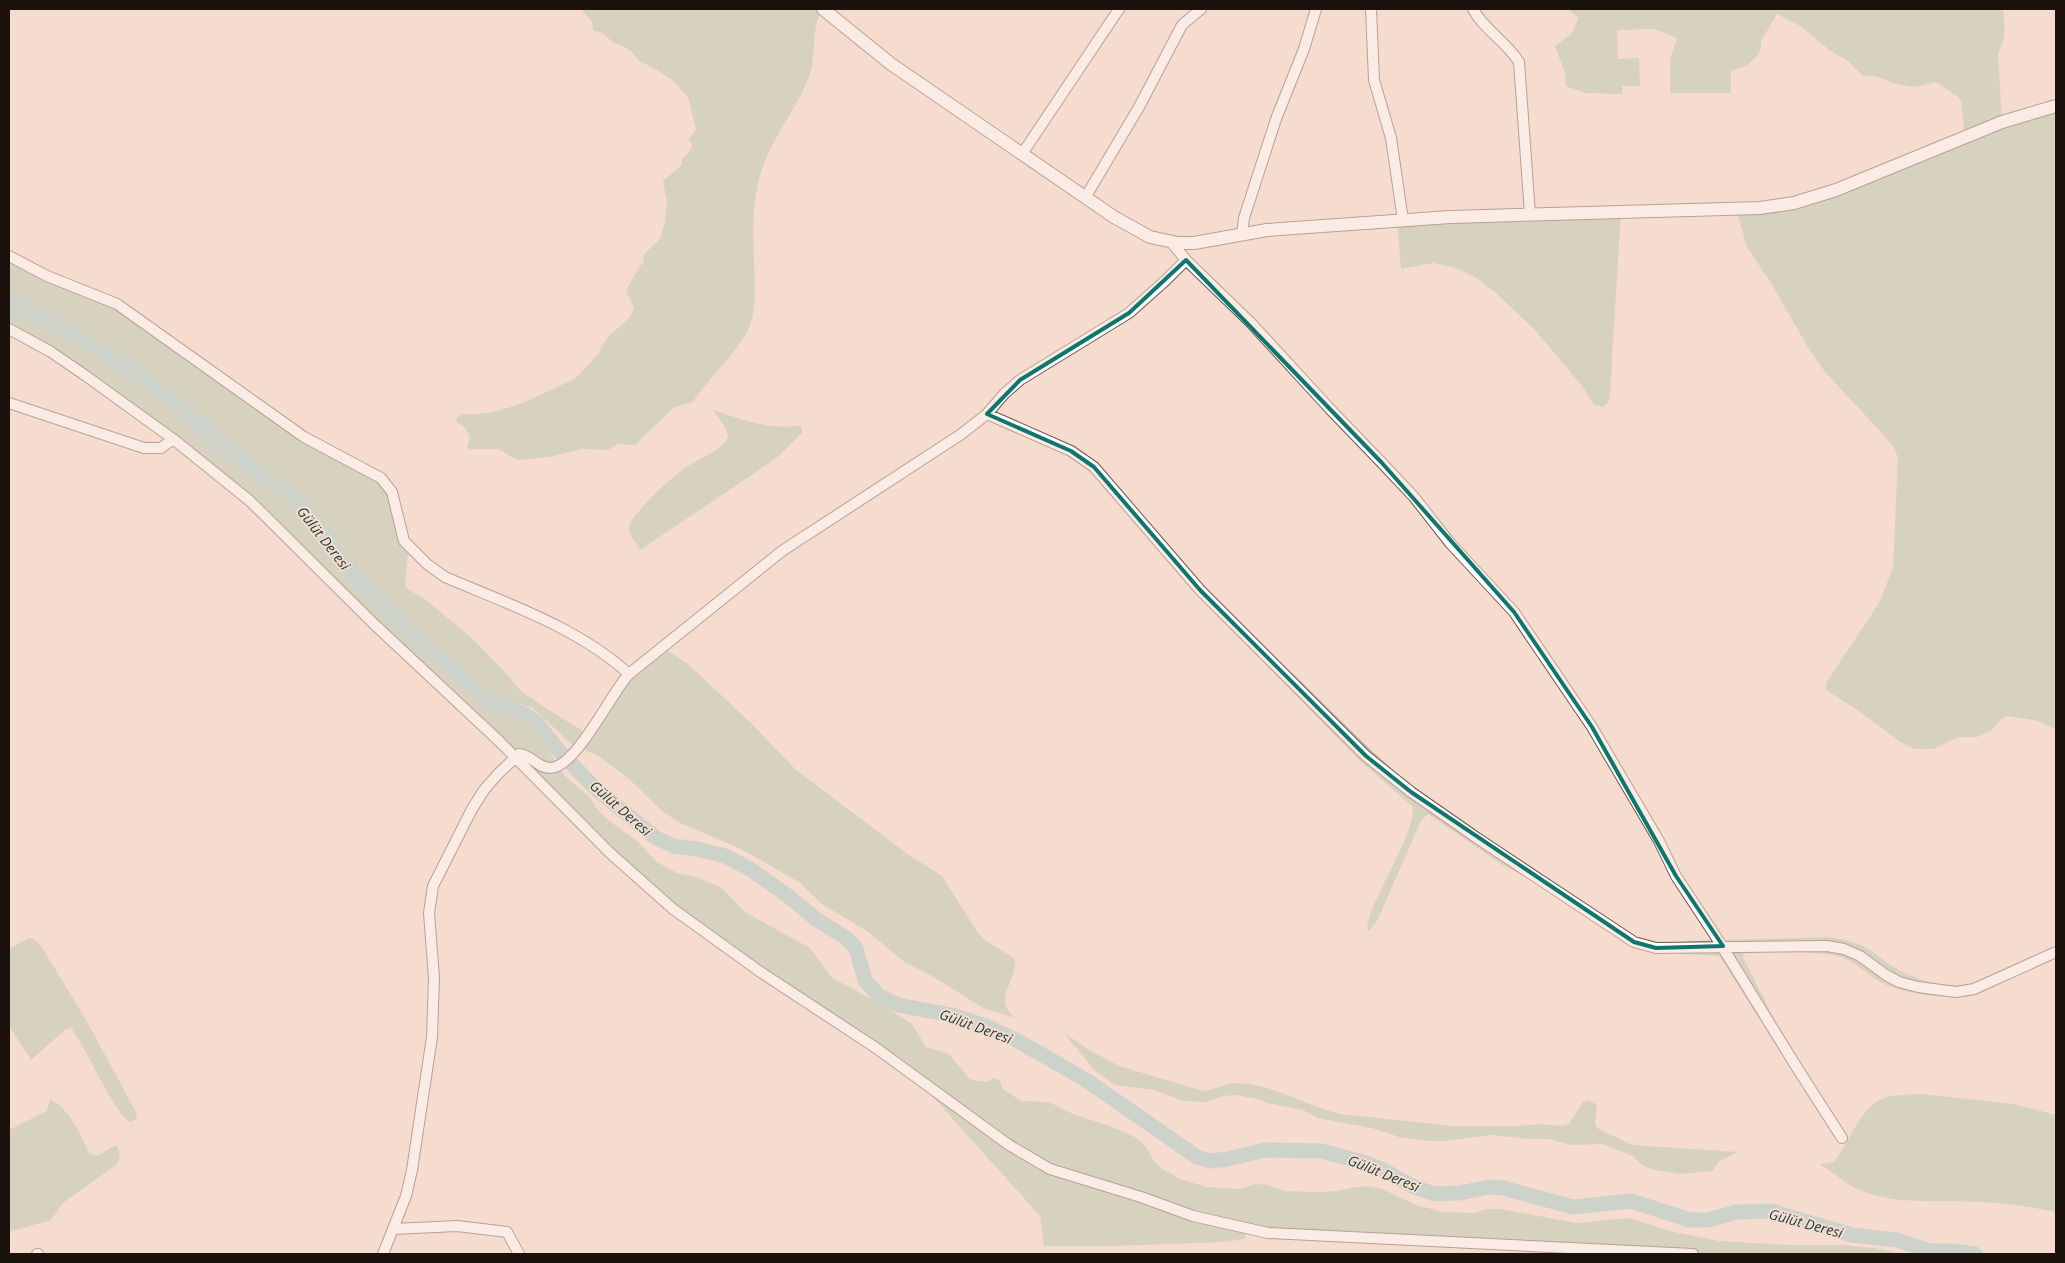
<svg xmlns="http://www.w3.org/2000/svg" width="2065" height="1263" font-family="'Open Sans',sans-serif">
<rect width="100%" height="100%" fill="#f5dccf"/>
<path fill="#b2c3ab" d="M581,9H824C811,22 816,52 811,70C800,107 772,135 761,172C752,201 753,233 754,263C755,281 756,301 752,319C744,348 709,376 693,402L674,407L635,445L617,444L608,450L582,449L549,457L520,460L515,459L499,449H469L467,447C473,435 467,428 456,422L457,418L462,414C502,417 537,396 572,380L580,374L598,354L607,338L630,317L634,307L626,291L639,267L643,263L644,254L660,239L665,222L667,201L663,181L682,165V159L691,149L692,144L689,139L696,129L688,97L672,80L657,70L638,60L631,51L625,47L614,43L602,33L593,30L592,22Z
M1568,9H2003C2005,22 2006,42 1998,53L2002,122L2056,106V730L2038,721L2007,716L2002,718L1991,731L1977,737H1959L1933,749H1915L1902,743L1859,711L1826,690V683L1879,603L1893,568L1898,457L1892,445L1882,433L1825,372L1809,349L1771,283L1747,247L1736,209L1779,206L1965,137L1961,101L1957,96L1936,82L1915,87L1896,84L1875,76H1863L1848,61L1829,50L1802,27L1777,14L1761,41V49L1757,56L1746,66L1731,71V93H1670V59L1677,38L1654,29L1617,30L1618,59L1639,58L1640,86H1622V94L1585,93L1566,86L1565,73L1555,46L1571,34L1579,18Z
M1621,212L1610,393L1609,401L1604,407L1594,405L1583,387L1534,329L1497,294L1478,279L1456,268L1433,263L1401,269L1397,220Z
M9,256L100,296L224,382L388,485L408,555L405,587L427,601L473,639L505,672L520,690L544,707L588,734L613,693L663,647L689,665L750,722L795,769L906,853L942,876L978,933L986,941L1014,958C1020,978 990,1000 1016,1018L985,1009L932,976L906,963L867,931L822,904L799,882L743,850L680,823L662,811L627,777L598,756L570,743L533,708L498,697L491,703V707L525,721L540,738L565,776L590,797L597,809L608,820L637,841L657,862L677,873L697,877L722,888L745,912L810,948L831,977L887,1008L912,1024L926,1047L949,1054L969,1078L976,1081L987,1082L994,1078L999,1080L1003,1089L1021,1101L1049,1102L1075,1115L1107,1125L1135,1137L1147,1148L1153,1160L1161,1168L1180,1179L1206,1187L1240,1189L1255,1184L1268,1185L1284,1191L1318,1192L1338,1191L1356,1187L1368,1186L1382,1189L1416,1205L1443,1212L1475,1213L1486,1209H1501L1576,1223L1628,1218L1674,1232L1719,1241L1788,1245H1843L1874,1248L1904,1254H1693L1245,1229V1239L1224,1242L1115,1246H1044L1040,1216L915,1077L673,909L250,501L173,439L9,329Z
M713,410C743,420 767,429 799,426L802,428V433L780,455L743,481L640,550C637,544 630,536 629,530C626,518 674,475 685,468C696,460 724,450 728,436C729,432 716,414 713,410Z
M1254,645L1275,658L1294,675L1372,751L1412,787L1568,892L1577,902L1504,866L1428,814L1421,821L1377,921L1370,930L1368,931C1362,913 1415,837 1413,807L1359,760L1286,685L1264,663Z
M1828,937C1841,939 1853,941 1865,947C1874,952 1882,959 1890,965C1913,979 1944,989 1971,984C1992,980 2011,966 2031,959L2034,966C2013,976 1991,991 1968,996C1945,1000 1903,993 1882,983C1869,976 1858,964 1844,958C1826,951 1765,951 1745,953L1743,957L1783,1037L1790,1063L1774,1042L1719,956L1668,953L1675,943L1692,941Z
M29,938L34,939L41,946L85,1018L136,1112L137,1118L131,1122C115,1117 85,1044 71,1028L66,1029L31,1060L9,1026V949Z
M1064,1033L1091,1051L1119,1066L1204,1091C1215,1090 1225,1083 1237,1083C1274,1084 1306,1106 1341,1114L1453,1126H1518L1540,1124L1559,1126L1569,1124L1583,1102L1588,1100L1597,1105L1595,1123L1597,1128L1632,1145L1738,1152L1719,1161L1713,1171L1680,1174L1654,1170L1642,1165L1633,1156L1603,1144L1572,1145L1548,1139H1530L1491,1135L1446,1141H1430L1402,1138L1372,1128L1333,1121L1318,1118L1303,1110L1267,1103L1258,1099L1235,1095L1224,1096L1206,1102L1182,1101L1155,1090L1115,1085L1095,1071Z
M1922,1094L2014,1104L2056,1115V1212C2032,1207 2006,1203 1981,1202C1943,1200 1900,1205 1864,1192C1847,1186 1834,1172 1819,1164L1834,1162C1849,1143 1862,1103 1887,1097C1898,1094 1911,1095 1922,1094Z
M50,1099C69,1108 80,1134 89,1153C102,1161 106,1146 117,1146C121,1153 120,1159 116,1165L64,1202L51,1220L12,1231L9,1226V1130L47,1111Z"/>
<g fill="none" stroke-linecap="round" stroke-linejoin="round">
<path stroke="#9cc5c5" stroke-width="15" d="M9,301L79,337L139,375L176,402L222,445L285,491L305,510L325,535L342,562L394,619L475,689L493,702L524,714L536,722L558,750L596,789L656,838L674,846L697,849L725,856L750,869L788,896L816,919L846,938L856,948L865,980L879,996L898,1005L952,1015L986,1026L1018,1041L1086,1080L1197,1157L1211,1161L1228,1159L1265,1150L1321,1151L1363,1162L1385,1171L1414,1187L1435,1194L1460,1193L1489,1187L1503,1188L1573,1207L1631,1201L1690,1220H1708L1737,1212L1771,1211L1852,1235L1897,1240L1930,1251H1954L1975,1254"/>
<g stroke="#6c574c" stroke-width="12">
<path id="minor" d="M1371,9L1374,80L1391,138L1403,220
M1473,9C1483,29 1506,41 1519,62L1530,214
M1022,154L1119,9
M1085,198L1139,107L1182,25L1201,9
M1242,235L1244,218L1276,119L1304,49L1316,9
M1171,242L1186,260L1251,323L1330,409L1382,463L1414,497L1450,543L1514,612L1592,727L1659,841L1676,876L1720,943L1799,1071L1842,1138
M9,256L47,276L117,304L304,437L381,478L392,492L404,541L427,564L445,577C508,604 577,627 629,674
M9,329L51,352L86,376L173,439L250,501L375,625L499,741L610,853L673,909L759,971L876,1048L1009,1145L1050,1169L1141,1197L1193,1216L1268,1233L1693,1254
M9,403L144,448H161L173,439
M987,414L1071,451L1094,467L1200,590L1366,756L1411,792L1477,838L1634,942L1656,948L1827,946L1844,949L1860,956L1886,975L1899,982L1918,987L1956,992L1974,989L2056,952
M393,1229L457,1226L507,1232L519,1254
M37,1254H38
M383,1254L406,1196L412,1170L432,1037L434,978L429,913L433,886L472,809L484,790L498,774L519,754C532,755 537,768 550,768C576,768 611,693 629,674L782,551L960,435L987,414L1004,394L1020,380L1129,313L1166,280L1186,260"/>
</g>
<g stroke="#6c574c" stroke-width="14">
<path id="tertiary" d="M823,9L891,64L1114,217L1150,237L1178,243H1194L1267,230L1450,217L1760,208L1794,203L1836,190L2002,122L2056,106"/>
</g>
<use href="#minor" stroke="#fff" stroke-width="10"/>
<use href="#tertiary" stroke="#fff" stroke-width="12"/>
</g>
<path d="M0 0H2065V1263H0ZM1186,260L1382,463L1514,612L1592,727L1676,876L1723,946L1656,948L1634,942L1411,792L1366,756L1200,590L1094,467L1071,451L987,414L1020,380L1129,313Z" fill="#f5dccf" fill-opacity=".55" fill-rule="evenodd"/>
<path fill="none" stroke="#0f766e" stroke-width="4" stroke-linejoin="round" d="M1186,260L1382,463L1514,612L1592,727L1676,876L1723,946L1656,948L1634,942L1411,792L1366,756L1200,590L1094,467L1071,451L987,414L1020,380L1129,313Z"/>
<g text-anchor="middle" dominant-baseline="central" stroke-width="4" stroke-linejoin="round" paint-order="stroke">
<g font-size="14" font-style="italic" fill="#143c3d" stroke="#f5dccf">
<text transform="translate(324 538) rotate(52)">Gülüt Deresi</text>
<text transform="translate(621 808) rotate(41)">Gülüt Deresi</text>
<text transform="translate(976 1026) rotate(20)">Gülüt Deresi</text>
<text transform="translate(1384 1173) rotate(22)">Gülüt Deresi</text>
<text transform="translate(1806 1223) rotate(15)">Gülüt Deresi</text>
</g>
</g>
<rect width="2065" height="1263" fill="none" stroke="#1b120e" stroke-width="20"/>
</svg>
